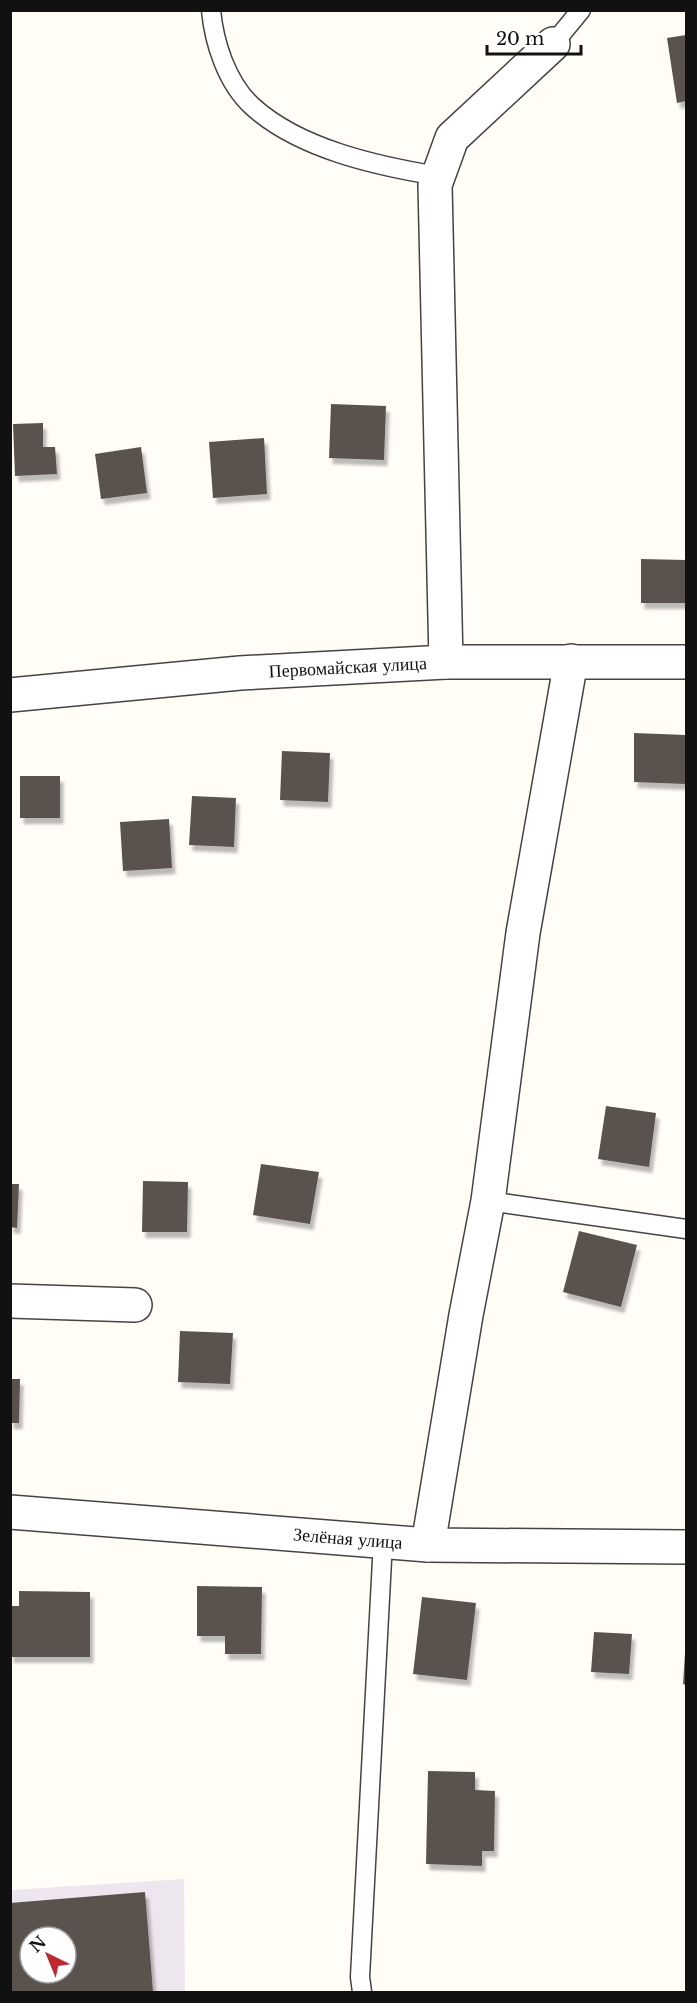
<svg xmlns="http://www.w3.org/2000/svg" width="697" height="2003" font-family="'Libre Baskerville',serif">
<defs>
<filter id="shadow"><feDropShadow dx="3.5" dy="6" stdDeviation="1.5" flood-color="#0004"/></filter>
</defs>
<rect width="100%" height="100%" fill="#fffdf5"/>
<path fill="#eee6ef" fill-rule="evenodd" d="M184,1879L185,1992H11V1890ZM30,1937H66V1973H30Z"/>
<path fill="#5a524d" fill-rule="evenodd" filter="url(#shadow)" d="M686,35V101L677,103L667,38Z
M331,404L386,406L384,460L329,458Z
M43,423V447H55L57,474L15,476L13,424Z
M264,438L267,494L213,498L209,442Z
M141,447L147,493L101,499L95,454Z
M641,559L686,560V603H641Z
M634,733L686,735V784L634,782Z
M282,751L330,753L328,802L280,800Z
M20,776H60V818H20Z
M192,796L236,798L234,847L189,845Z
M169,819L172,868L123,871L120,822Z
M606,1106L656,1113L649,1167L598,1159Z
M261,1164L319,1172L310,1224L253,1215Z
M143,1181L188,1182L187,1232H142Z
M10,1184H19L17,1228L10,1227Z
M579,1231L637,1245L621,1307L563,1292Z
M180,1331L233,1333L230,1384L178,1382Z
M10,1379H20L19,1423H10Z
M197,1586L262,1587L261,1654H225V1636H197Z
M19,1591L90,1592V1657H10V1606H19Z
M422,1597L476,1603L467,1680L413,1674Z
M594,1632L632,1634L629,1674L591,1672Z
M685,1653H686V1685L683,1684Z
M428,1771L475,1772V1790L495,1791L494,1851H482V1866L426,1864Z
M145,1892L153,1992H10V1903ZM30,1937H66V1973H30Z"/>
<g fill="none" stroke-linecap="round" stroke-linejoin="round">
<g stroke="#444" stroke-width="21">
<path id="service" d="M211,10C214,43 227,83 252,106C299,149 377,166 438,176
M553,44L581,10
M488,1201L686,1229
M362,1992L360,1977L383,1541"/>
</g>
<g stroke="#444" stroke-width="36">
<g id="minor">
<path d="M446,662L435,185L452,138L553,44"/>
<path d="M10,1301L135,1305"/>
<path id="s1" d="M10,1512L428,1545L686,1547"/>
<path d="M428,1545L466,1315L488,1201L523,933L571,661"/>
</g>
</g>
<g stroke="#444" stroke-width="36">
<g id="tertiary">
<path id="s2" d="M10,695L240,673L446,662H686"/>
</g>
</g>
<use href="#service" stroke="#fff" stroke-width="18"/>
<use href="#minor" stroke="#fff" stroke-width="33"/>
<use href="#tertiary" stroke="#fff" stroke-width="33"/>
</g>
<g text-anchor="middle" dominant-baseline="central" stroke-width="6" stroke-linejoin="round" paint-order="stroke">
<g font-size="18" fill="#111" stroke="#fff">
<text stroke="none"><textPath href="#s2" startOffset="339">Первомайская улица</textPath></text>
<text stroke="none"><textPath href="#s1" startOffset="339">Зелёная улица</textPath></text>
</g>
</g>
<rect width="697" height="2003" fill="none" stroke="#111111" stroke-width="24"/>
<g transform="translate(48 1955) rotate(317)"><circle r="28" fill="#ffffff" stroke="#a0a0a0" stroke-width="1.5"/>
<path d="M0-4.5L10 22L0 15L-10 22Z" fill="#c4262e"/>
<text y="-9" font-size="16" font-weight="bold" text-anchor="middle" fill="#111111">N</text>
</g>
<path d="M487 45v9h94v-9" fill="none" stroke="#111111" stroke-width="3"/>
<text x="496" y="45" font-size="18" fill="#111111" stroke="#ffffff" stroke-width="4.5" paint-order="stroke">20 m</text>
</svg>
